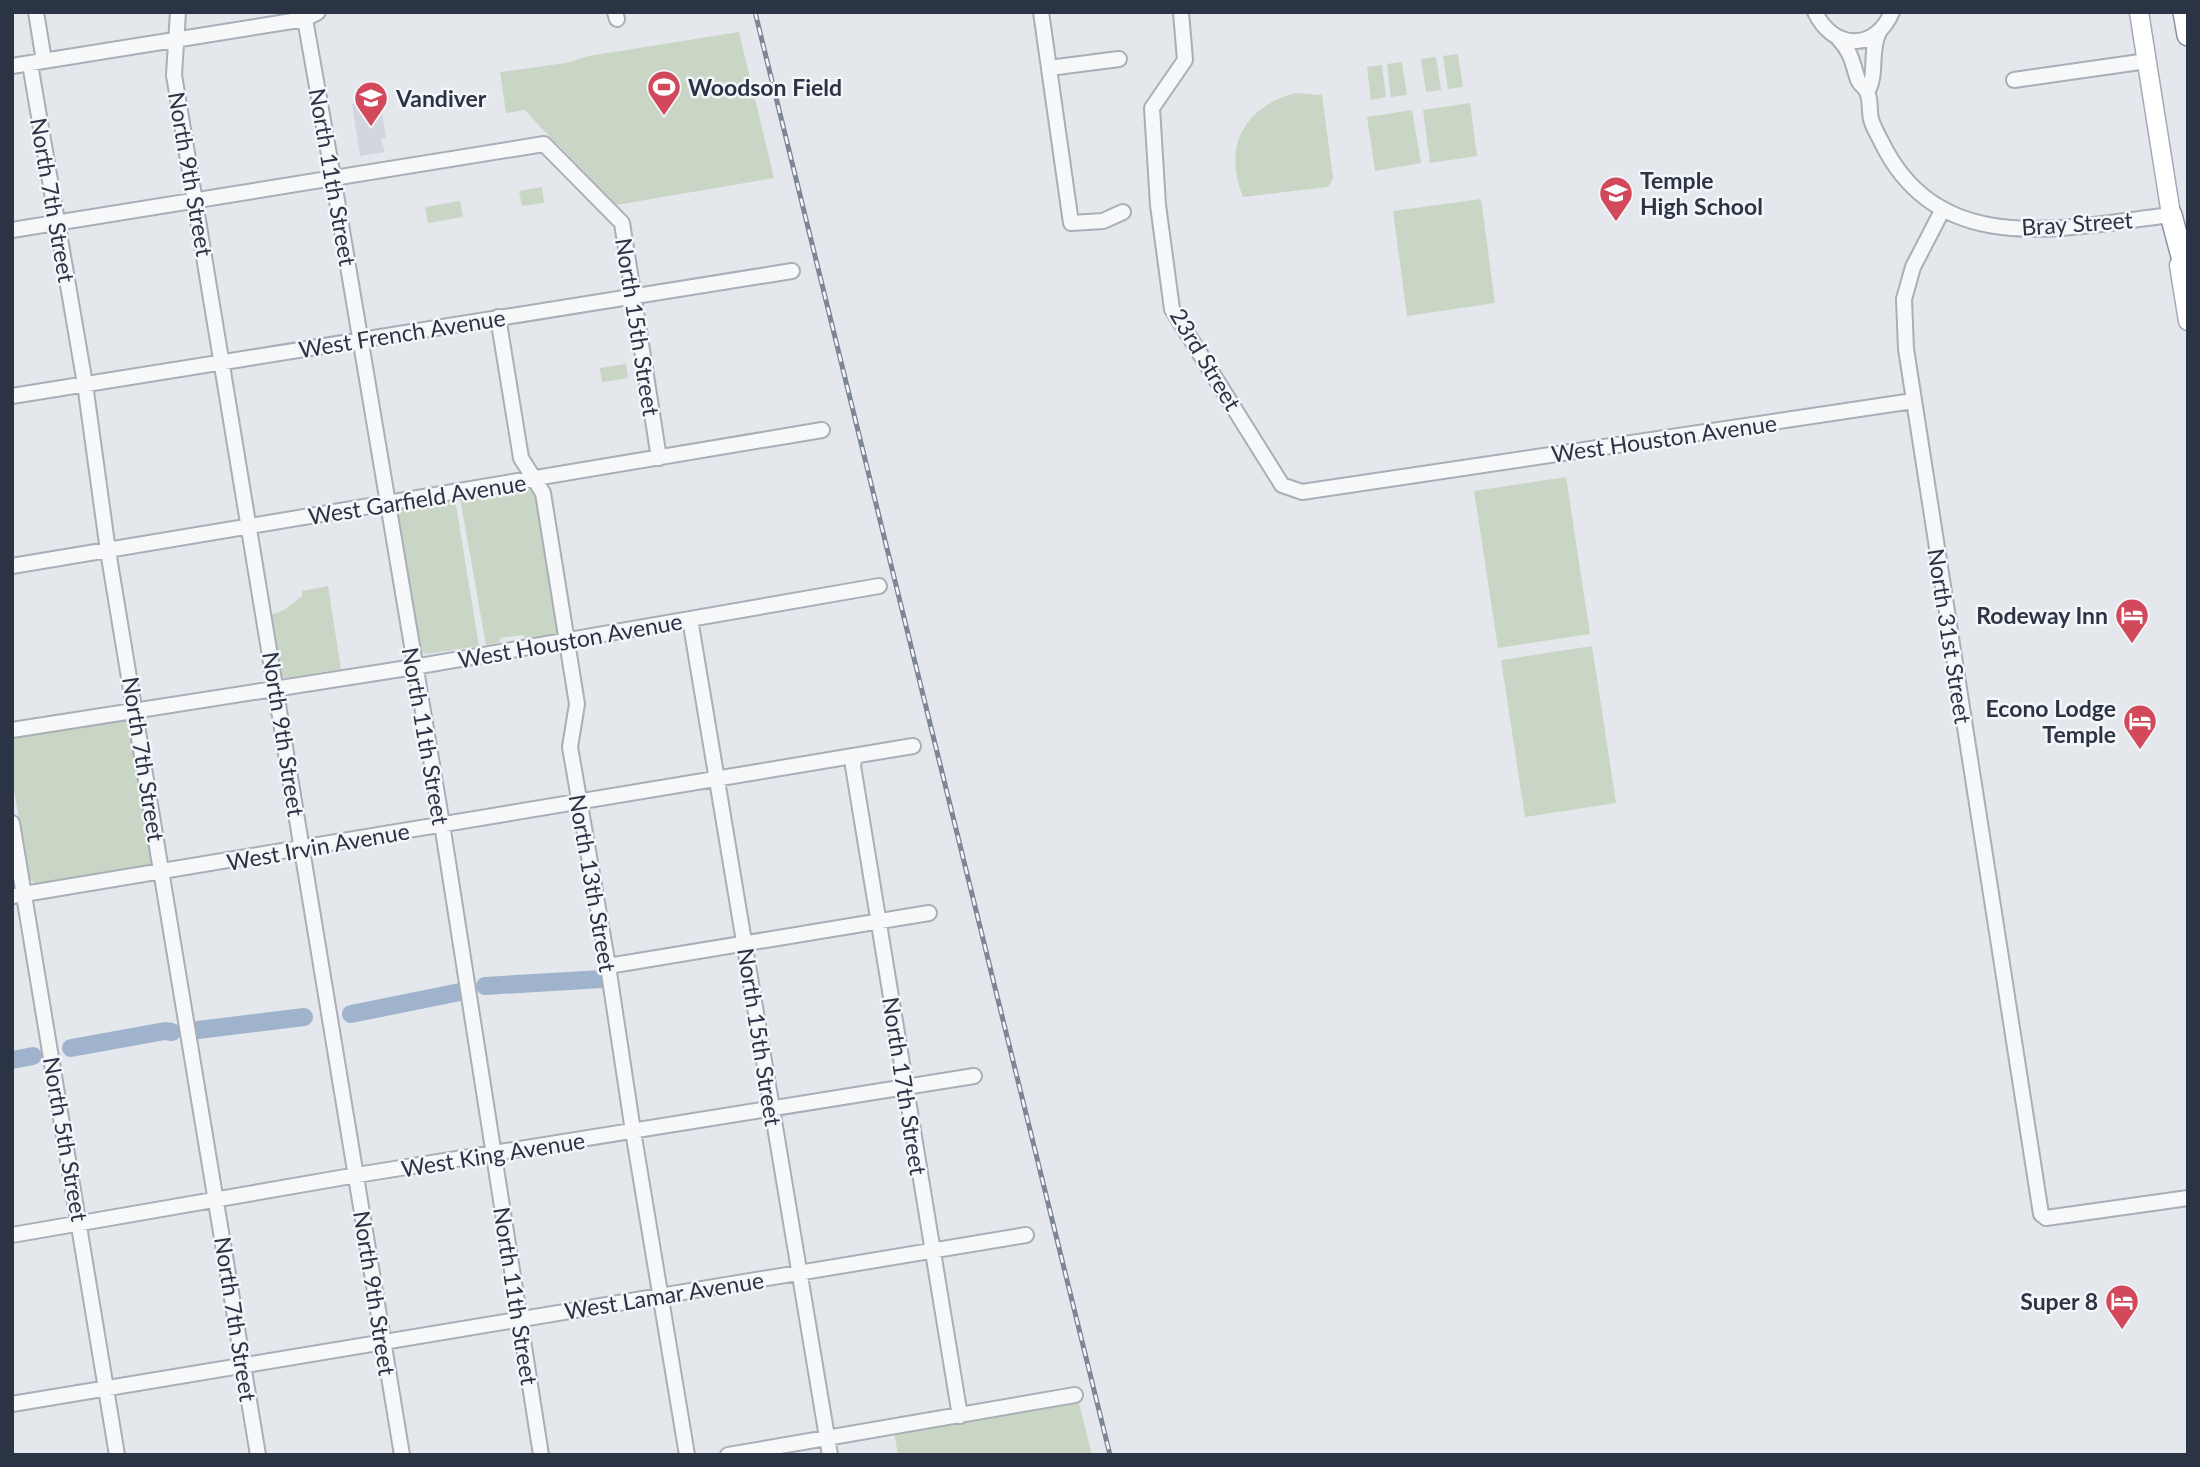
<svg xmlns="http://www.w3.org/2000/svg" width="2200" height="1467" font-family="Lato,sans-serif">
<rect width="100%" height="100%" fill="#e4e7ec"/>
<path fill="#d2d6de" d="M375,100L377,113H382L386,138L381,139L385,152L360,156L352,104Z"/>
<path fill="#c9d6c5" d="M739,32L774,178L616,205C587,172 554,143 525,110L506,113L500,72L566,63L589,56Z
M1458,54L1463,87L1448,89L1443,56Z
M1436,57L1441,90L1426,92L1421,59Z
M1402,62L1407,95L1391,97L1387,64Z
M1382,65L1386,97L1371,100L1367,67Z
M1295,93L1322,95L1333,178L1328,187L1243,197C1223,146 1243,108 1295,93Z
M1470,103L1477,156L1430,163L1423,110Z
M1412,110L1421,163L1375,171L1367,117Z
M542,187L544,203L522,206L519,191Z
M1481,199L1495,303L1407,316L1393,211Z
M460,201L463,217L428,223L425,207Z
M626,364L628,378L602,382L600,368Z
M1566,477L1590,634L1498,648L1474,491Z
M529,487L535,492L559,634L525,639L523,635L500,638V642L486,645L460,498Z
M455,499L479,646L426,654L419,650L397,514L401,508Z
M328,586L341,669L285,678L281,676L271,615L284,610L302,596V591Z
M1592,646L1616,803L1525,817L1501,660Z
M130,719L155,858L150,866L36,884L29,879L12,777V737Z
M1079,1403L1092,1455H898L894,1432Z"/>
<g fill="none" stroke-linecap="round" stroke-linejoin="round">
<path stroke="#9fb4cc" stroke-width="18" d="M485,986L602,979
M351,1014L460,992
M198,1030L304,1017
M71,1048L165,1031L172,1032
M12,1060L33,1056"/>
<g stroke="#a9aeb7" stroke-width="18">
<path id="minor" d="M36,12L44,61
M178,12L174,75L402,1455
M615,12L617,19
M1041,12L1071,223L1103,221L1123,212
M1181,12L1185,60L1152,108L1158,205L1172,309L1282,485L1302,492L1913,401
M1815,12C1833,50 1875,52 1892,12
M305,19L333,177L442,824L541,1455
M1838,38C1852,53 1852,62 1858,80C1860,85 1865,87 1867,92C1871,100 1869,111 1871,119C1873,127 1878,135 1882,143C1940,261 2066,227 2171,215
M30,64L85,384L108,551L258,1455
M12,66L305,19L318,12
M1049,68L1119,59
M2014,80L2147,61
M1867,92C1878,74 1869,52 1879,32
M1943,209L1913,267L1904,299L1906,349L2041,1214L2046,1218L2188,1198
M12,230L544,144L622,223L659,458
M498,317L521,458L543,493L577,704L570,747L608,966L633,1131L687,1455
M12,396L792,271
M12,566L822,430
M690,619L830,1455
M12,730L414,667L879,586
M855,756L853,766L960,1416
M12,823L117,1455
M12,896L913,746
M608,966L929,913
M12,1235L357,1175L974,1076
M12,1404L1026,1235
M728,1455L1075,1395"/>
</g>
<g stroke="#a3abb8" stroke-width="21">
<path id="major" d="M2139,12L2173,227
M2179,265L2188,321"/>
</g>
<g stroke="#8b94a3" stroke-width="24">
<path id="highway" d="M2184,12L2188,35
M2171,215L2188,279"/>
</g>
<use href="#minor" stroke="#f7f8fa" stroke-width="14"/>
<use href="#major" stroke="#fff" stroke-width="18"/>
<use href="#highway" stroke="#fff" stroke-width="21"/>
<g stroke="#7d8696" stroke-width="5">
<path id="rail" d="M755,12L1110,1455"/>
</g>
<use href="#rail" stroke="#f4f6f9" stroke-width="2.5" stroke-dasharray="8" stroke-linecap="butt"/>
</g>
<defs>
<g id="stadium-pin" transform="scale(1.75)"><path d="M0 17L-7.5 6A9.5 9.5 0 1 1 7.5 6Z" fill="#d1495b" stroke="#f4f6f9"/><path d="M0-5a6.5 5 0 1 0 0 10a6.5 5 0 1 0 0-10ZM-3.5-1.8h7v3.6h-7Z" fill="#fff"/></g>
<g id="school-pin" transform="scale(1.75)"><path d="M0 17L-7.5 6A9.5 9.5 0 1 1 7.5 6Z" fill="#d1495b" stroke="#f4f6f9"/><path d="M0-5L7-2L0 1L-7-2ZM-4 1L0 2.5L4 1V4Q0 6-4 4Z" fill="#fff"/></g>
<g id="hotel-pin" transform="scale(1.75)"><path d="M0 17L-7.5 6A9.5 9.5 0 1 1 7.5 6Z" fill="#d1495b" stroke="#f4f6f9"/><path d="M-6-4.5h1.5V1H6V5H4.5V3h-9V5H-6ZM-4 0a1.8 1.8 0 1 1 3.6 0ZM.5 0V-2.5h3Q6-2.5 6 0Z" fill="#fff"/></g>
</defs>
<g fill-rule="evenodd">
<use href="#stadium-pin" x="664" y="87"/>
<use href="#school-pin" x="371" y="98"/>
<use href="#school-pin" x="1616" y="193"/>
<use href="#hotel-pin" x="2132" y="615"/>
<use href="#hotel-pin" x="2140" y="721"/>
<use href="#hotel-pin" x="2122" y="1301"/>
</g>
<g text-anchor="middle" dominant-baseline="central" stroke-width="5" stroke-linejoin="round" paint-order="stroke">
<g font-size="23" font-weight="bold" fill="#2b3445" stroke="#f4f6f9" text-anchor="start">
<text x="688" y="87">Woodson Field</text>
<text x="396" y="98">Vandiver</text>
<text x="1640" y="180">Temple<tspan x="1640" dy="26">High School</tspan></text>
<text x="2108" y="615" text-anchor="end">Rodeway Inn</text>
<text x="2116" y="708" text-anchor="end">Econo Lodge<tspan x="2116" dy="26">Temple</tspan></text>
<text x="2098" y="1301" text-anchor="end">Super 8</text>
</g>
<g font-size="23" fill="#2b3445" stroke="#f4f6f9">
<text transform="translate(191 174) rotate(80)">North 9th Street</text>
<text transform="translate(333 177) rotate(80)">North 11th Street</text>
<text transform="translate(53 200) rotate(80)">North 7th Street</text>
<text transform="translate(2077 223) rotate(-4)">Bray Street</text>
<text transform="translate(638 327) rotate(81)">North 15th Street</text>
<text transform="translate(402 333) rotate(-9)">West French Avenue</text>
<text transform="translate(1206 359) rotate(59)">23rd Street</text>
<text transform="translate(1664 438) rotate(-8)">West Houston Avenue</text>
<text transform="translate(417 499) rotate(-9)">West Garfield Avenue</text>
<text transform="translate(1950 636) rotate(81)">North 31st Street</text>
<text transform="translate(570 640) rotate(-10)">West Houston Avenue</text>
<text transform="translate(284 734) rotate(81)">North 9th Street</text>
<text transform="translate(426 736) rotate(80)">North 11th Street</text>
<text transform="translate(144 759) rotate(81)">North 7th Street</text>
<text transform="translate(318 846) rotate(-10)">West Irvin Avenue</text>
<text transform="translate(593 883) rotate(80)">North 13th Street</text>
<text transform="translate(760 1037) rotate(81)">North 15th Street</text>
<text transform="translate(905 1086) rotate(81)">North 17th Street</text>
<text transform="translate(66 1139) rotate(80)">North 5th Street</text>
<text transform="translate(493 1154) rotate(-9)">West King Avenue</text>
<text transform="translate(375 1293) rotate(81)">North 9th Street</text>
<text transform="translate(664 1295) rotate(-9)">West Lamar Avenue</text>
<text transform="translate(516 1296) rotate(81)">North 11th Street</text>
<text transform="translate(236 1319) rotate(81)">North 7th Street</text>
</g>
</g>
<rect width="2200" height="1467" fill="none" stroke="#2b3445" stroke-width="28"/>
</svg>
